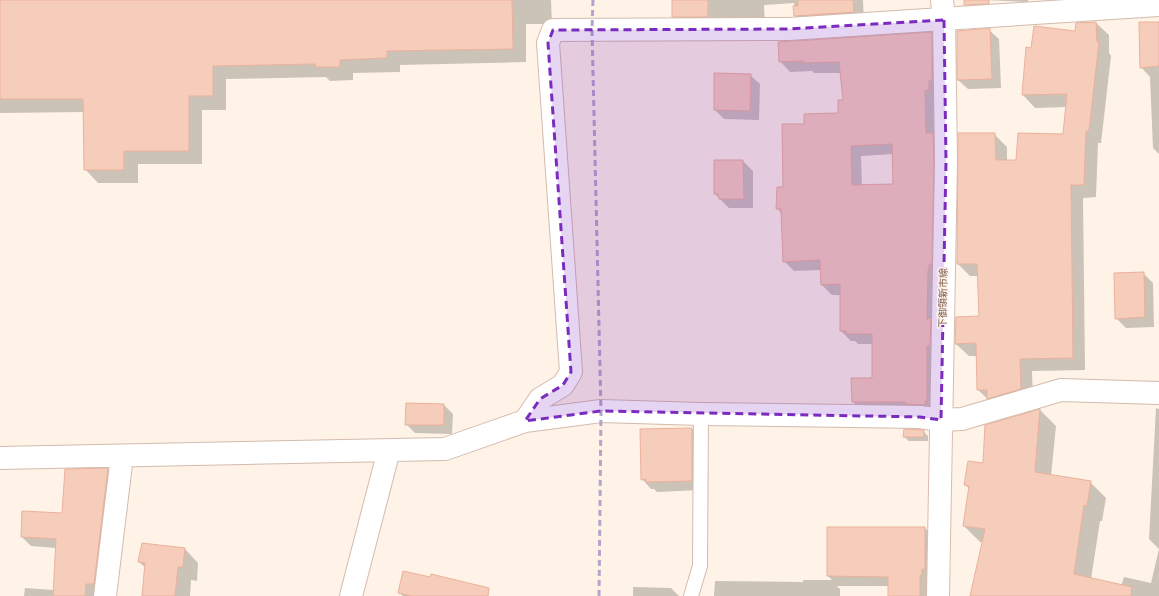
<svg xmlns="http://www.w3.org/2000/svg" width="1159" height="596" font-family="'Asap Condensed','Noto Sans JP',sans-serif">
<rect width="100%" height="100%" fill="#fef3e6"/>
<path fill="#0003" fill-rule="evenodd" d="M0,0H551L552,24H526V62L400,65V72L353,73V80L330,81L326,77L226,79V110H202V164H138V183H98L85,169L84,112L0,113Z
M673,0H863L864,23L805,26L795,16L794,3L764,5L765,26L684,27L673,17Z
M984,0H1028V2L985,0Z
M1096,23L1109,35V53L1111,56L1101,143H1098L1096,197L1083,198L1085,370L1032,371L1033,401L991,402L978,390L977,356H969L956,344L980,317L979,276H970L958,264L994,134L1007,147V161H1017L1064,135L1067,107L1035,108L1023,95L1027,48L1032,49L1076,32Z
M1159,23V154L1153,148L1150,77L1141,67Z
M989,30L999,39L1001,88L968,89L958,80Z
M931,33L942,44L937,411L863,412L853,402L873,379V344H858L855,341H851L841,331V295H832L822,285L821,270L794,271L784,261L782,214L778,209L805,125L839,114L844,101L841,73H814L812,71L790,72L780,61ZM893,154L894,185L862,186L861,156Z
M750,75L760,84L759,120L724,119L715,110Z
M743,161L753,171V208H729L715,194Z
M1143,273L1153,283L1154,327L1126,328L1116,318Z
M444,405L453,414L452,434L415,433L406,424Z
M1156,408L1159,409V596H971L983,542H980L964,526L970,489L965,485L984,464L1040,410L1056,426L1051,476L1090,482L1106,498L1102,521H1100L1091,579L1121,586L1124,577L1151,583L1159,549L1149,539Z
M692,429L702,438L701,490L657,492L654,489H651L642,479L641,430Z
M923,431L928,436V441H909L904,437Z
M108,469L117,479L95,596H24L25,588L54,590L56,548L31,546L22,537L63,514Z
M828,528H925L934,538L929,596H889V586H837L840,589V596H714L715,581L803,582V580H832L828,576Z
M185,549L198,563L197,581L191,580L190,596H143L146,568L139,562Z
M633,587L671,588L679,596H633Z
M399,593L467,596H403Z"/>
<path fill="#f6cdbb" stroke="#ebb19a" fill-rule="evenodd" d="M0,0H512L513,49L387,51V58L340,60V67H315V64L213,66V96H189V151H124V170H84L83,99H0Z
M672,0H708V17H672Z
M798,0H853L854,12L794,16L793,6H798Z
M964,0H989V4L964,5Z
M1096,22L1097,42H1099L1089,131H1086L1084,185H1071L1073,358L1020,359L1021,389L987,399V390H977L976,343L955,344L956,317L979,316L977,264H957L958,133H995L996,160H1016L1018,133L1063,134L1067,94L1022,95L1026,47L1031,48L1034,26L1075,31L1076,23Z
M1139,22H1159V66L1140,68Z
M990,28L992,79L957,80V31Z
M932,32V81H929V90L925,91L926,133H933L934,161L932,264H929V270H928L927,319L931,318L930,346H927V401H925V405L905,404V402H852L851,378H872V334H846L847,331H840V284L821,285L820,260L783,262L781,209H776L777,187H783L782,124H804V114L838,113V100H843L839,62L803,63V61L779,62L778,42ZM892,144L893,184L852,185L851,146Z
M714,73L751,74L750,111L714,110Z
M714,160H743L744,199H719L718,194H714Z
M1144,272L1145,317L1115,319L1114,273Z
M406,403L444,404V425H405Z
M1040,409L1035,472L1091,481L1087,506L1084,505L1074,574L1132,587L1131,596H970L985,529L963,526L969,486L964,485L968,461L983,463L985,425Z
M692,428V481L646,482V479L641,480L640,429Z
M904,429L924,430V437H903Z
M108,468L94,584H86L85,596H53L56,539L21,537L22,511L62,513L65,469Z
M827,527H925V569H922V575H920V596H888V577L827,576Z
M142,543L185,548L183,567H178L175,596H142L145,563L138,562Z
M403,571L430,577L431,574L489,588L488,596H412L398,593Z"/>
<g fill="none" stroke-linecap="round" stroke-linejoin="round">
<g stroke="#d4bbad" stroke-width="16">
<path id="service" d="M691,596L700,566L701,414"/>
</g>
<g stroke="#d4bbad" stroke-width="24">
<path id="minor" d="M525,421L540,399L563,385L571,372L548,43L553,30L789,29L1159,5
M0,458L445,449L525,421L601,411L701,414L920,417L941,420L962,419L1061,390L1159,393
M105,596L122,456
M351,596L389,450"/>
</g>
<g stroke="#dabcad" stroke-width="24">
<path id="secondary" d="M938,596L946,161L944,20L942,0"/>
</g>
<use href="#service" stroke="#fff" stroke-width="14"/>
<use href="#minor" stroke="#fff" stroke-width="22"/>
<use href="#secondary" stroke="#fff" stroke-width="22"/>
<path stroke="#b4a3ca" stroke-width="3" stroke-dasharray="6 4" stroke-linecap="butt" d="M593,0L592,30L601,411L599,596"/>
</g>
<path fill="#7b2cbf" fill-opacity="0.2" stroke="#7b2cbf" stroke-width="3" stroke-dasharray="8 5" stroke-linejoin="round" d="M944,20L946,161L941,420L920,417L601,411L525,421L540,399L563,385L571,372L548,43L553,30L789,29Z"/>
<g text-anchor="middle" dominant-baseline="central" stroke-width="3" stroke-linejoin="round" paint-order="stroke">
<g font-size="10" fill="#7b5548" stroke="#fff7ef">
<text transform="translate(943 298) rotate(-89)">下御領新市線</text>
</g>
</g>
</svg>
